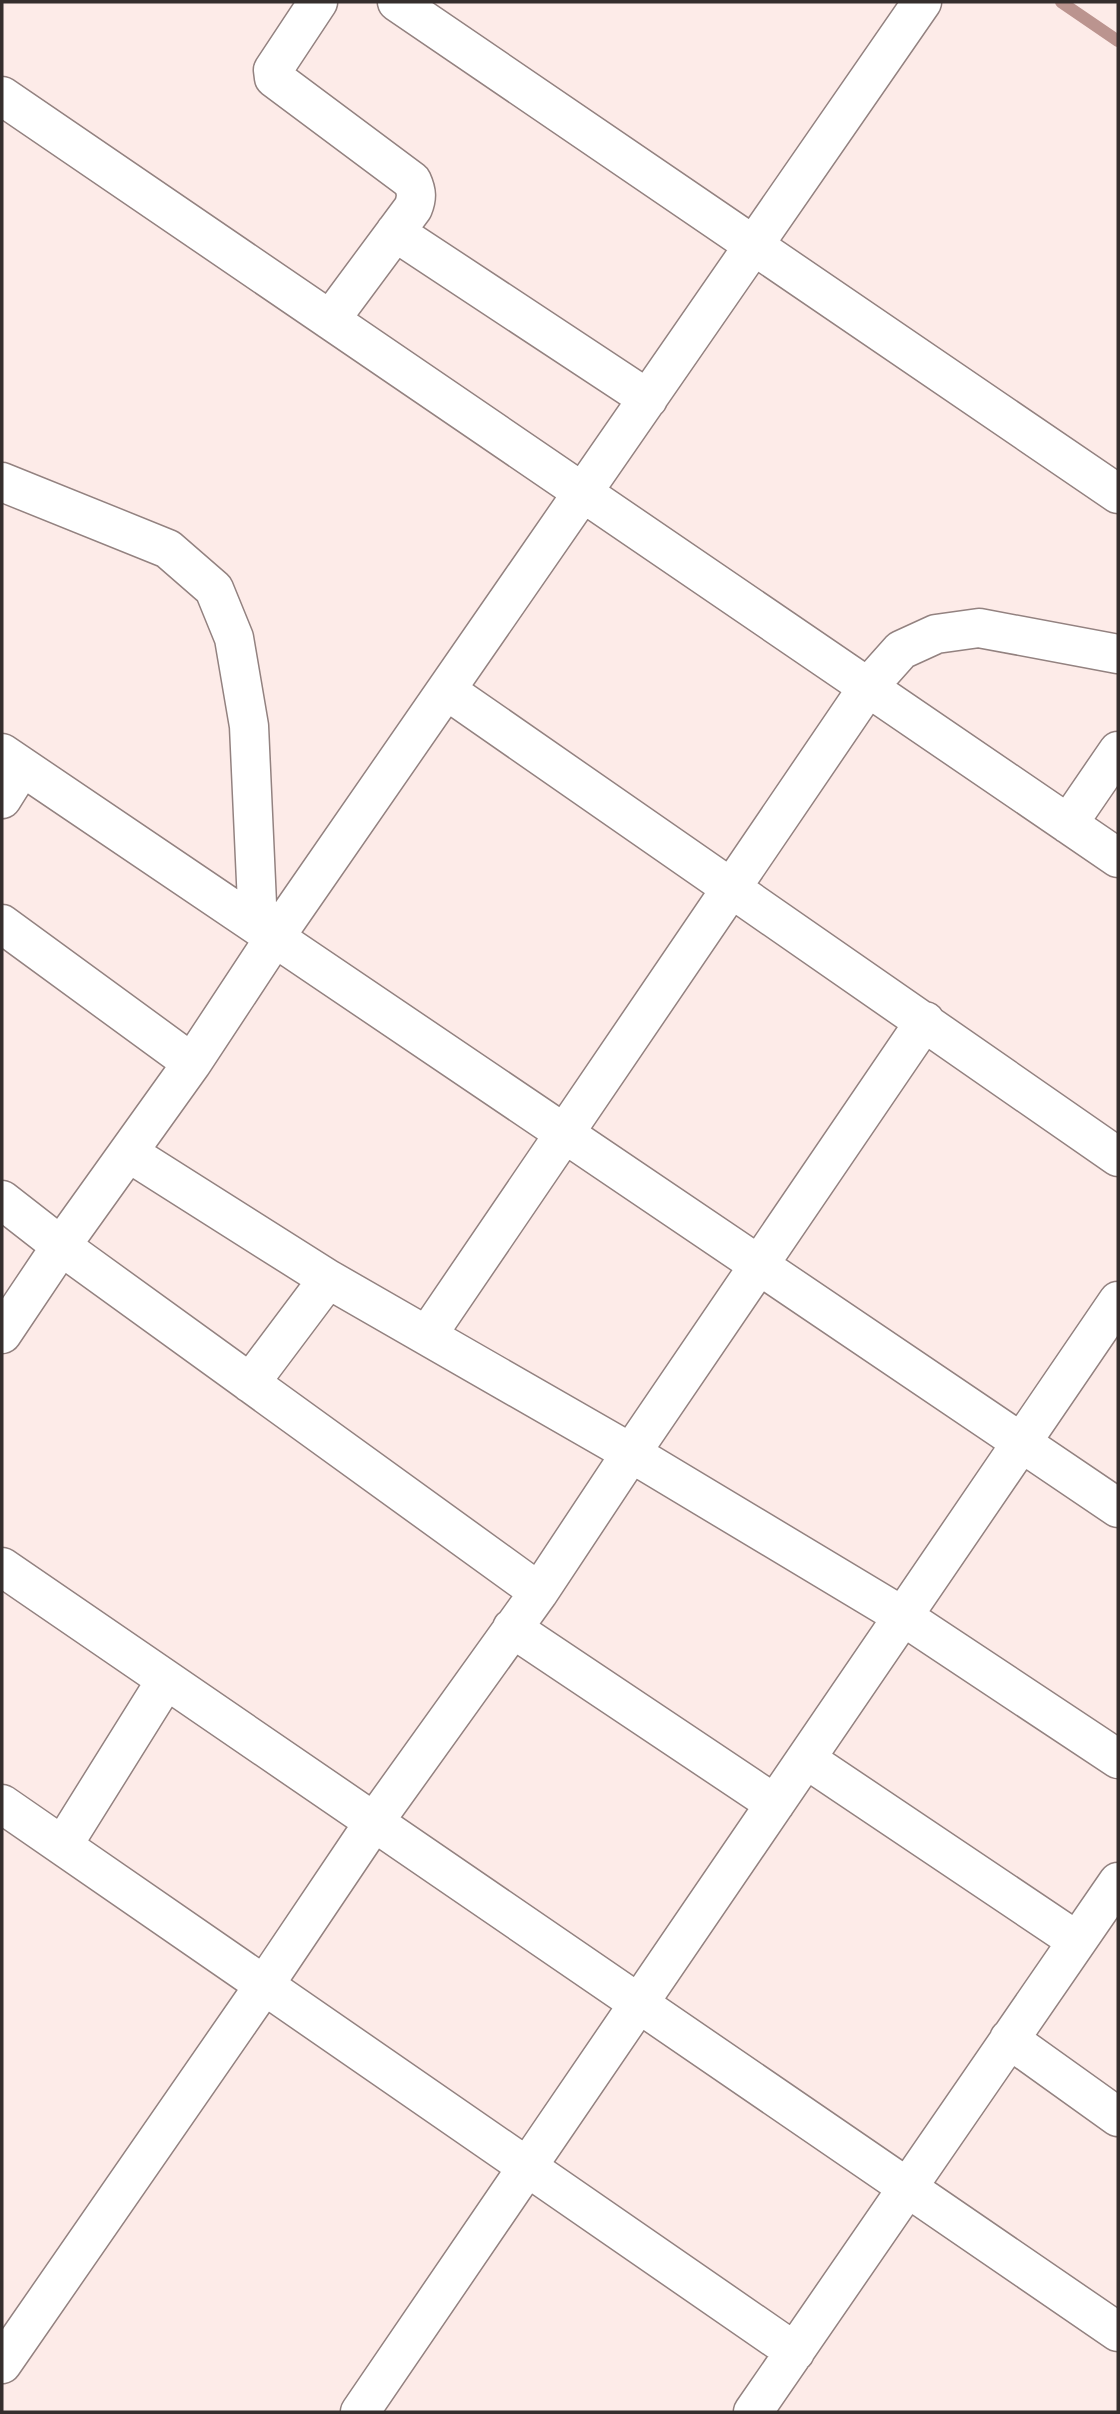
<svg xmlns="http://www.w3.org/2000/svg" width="1120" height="2414" font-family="Georgia,serif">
<rect width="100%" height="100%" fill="#fdebe8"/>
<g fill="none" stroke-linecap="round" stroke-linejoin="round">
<path stroke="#bb948f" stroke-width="12" d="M1061,2L1118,41"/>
<g stroke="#938280" stroke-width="41">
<path id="minor" d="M318,2L273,70L274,78L412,181C417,192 417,198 413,208L330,320
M397,2L1118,494
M2,96L1118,858
M395,232L648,399
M2,482L168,549L214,589L234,638L249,726L258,926
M446,690L1118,1157
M2,753L1118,1508
M2,799L22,767
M1068,824L1118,751
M2,924L192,1063
M129,1153L328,1279L250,1383
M2,1200L61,1246L539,1592
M328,1279L631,1453L904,1617L1118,1759
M2,1334L61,1246L192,1063L275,937L922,2
M428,1334L868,687L901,650L936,634L979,628L1118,654
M2,1567L1118,2332
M512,1628L775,1804
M806,1759L1077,1941
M2,1804L795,2352
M63,1845L166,1680
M1009,2039L1118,2117
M2,2364L265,1984L374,1822L539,1592L631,1453L925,1021
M360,2412L1118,1301
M753,2412L1118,1882"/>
</g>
<use href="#minor" stroke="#fff" stroke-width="38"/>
</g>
<rect width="1120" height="2414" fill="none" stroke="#352e2d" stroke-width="7"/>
</svg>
